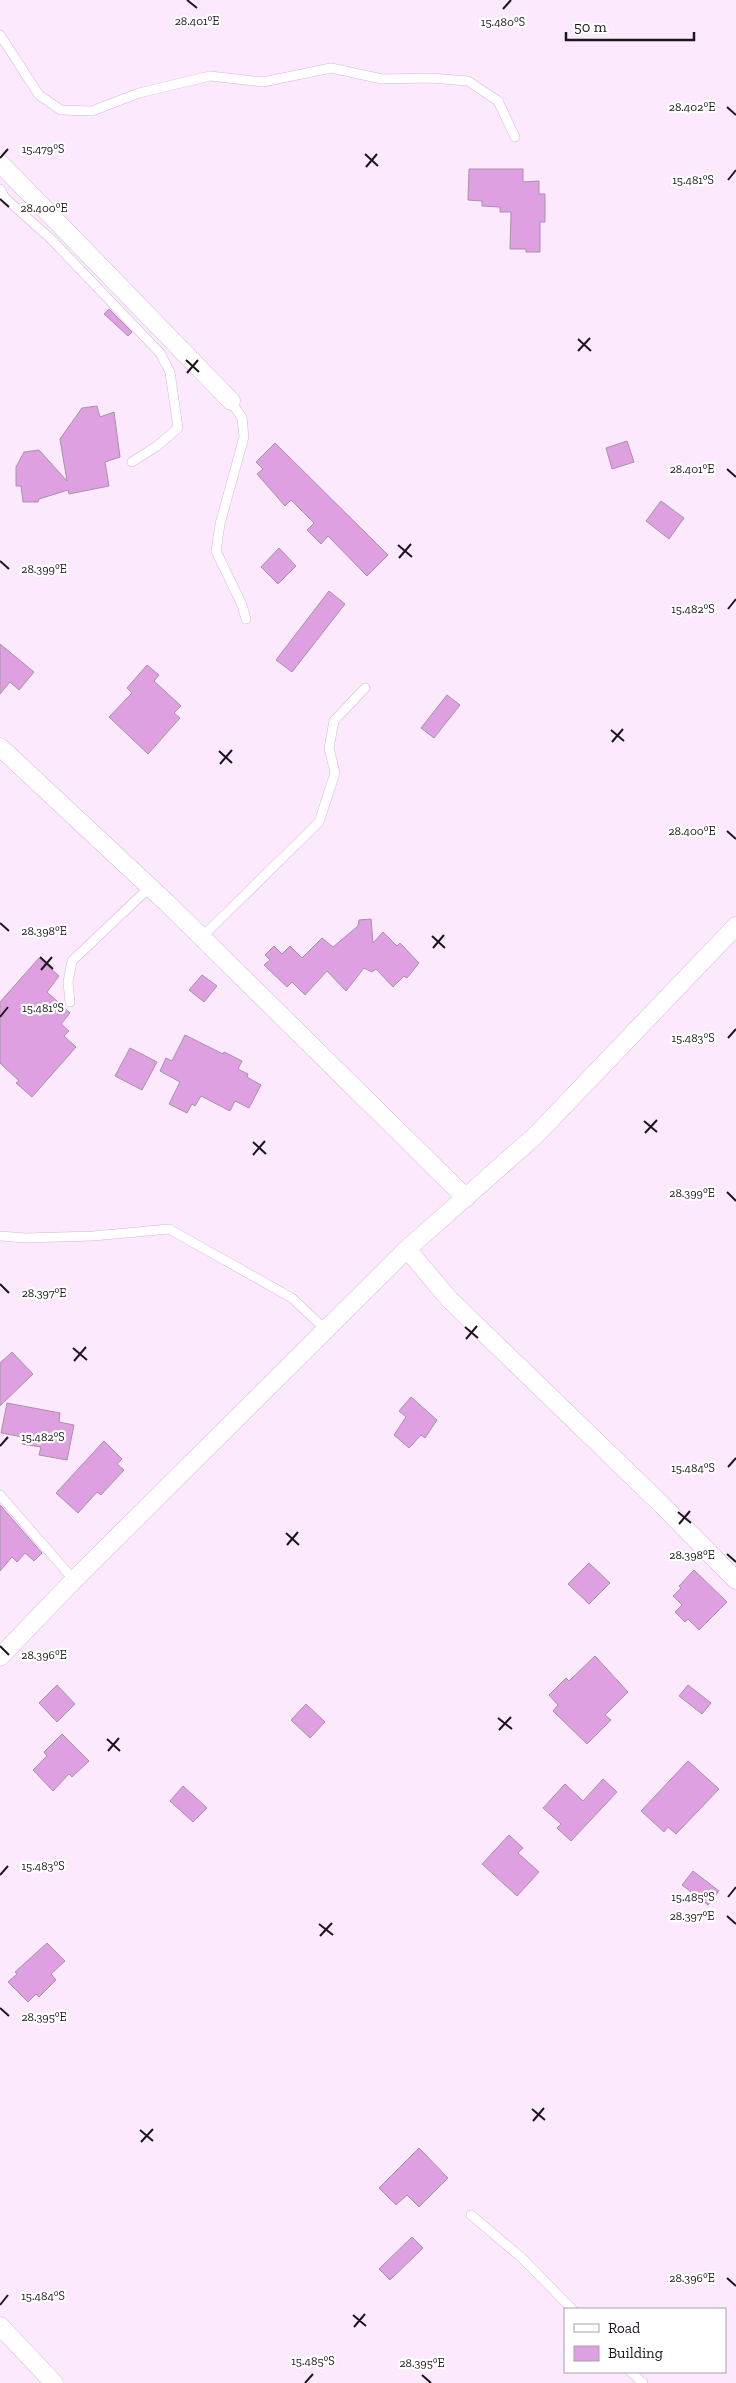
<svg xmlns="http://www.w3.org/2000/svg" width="736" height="2383" font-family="'Zilla Slab',serif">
<rect width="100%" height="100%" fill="#fce9fe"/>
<path fill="#dfa0e2" stroke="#a891a9" d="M469,169H523V182L539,181V194H545V222H540V252H526V249H510L511,212H500V207L482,206V201L468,200Z
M109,309L132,332L128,336L104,314Z
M97,406L100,417L114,412L120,457L105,462L109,486L69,494L68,490L39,499L38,502H23L21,486H16V467L24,452L39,450L67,481L60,439L82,408Z
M627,441L634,462L612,469L606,448Z
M275,443L388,555L367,576L328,536L321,544L307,530L314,523L291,500L285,506L257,474L263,469L256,462Z
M661,501L684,518L669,539L646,521Z
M279,548L296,566L278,584L261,567Z
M329,591L345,604L292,672L276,660Z
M0,644L34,672L19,690L10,682L0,694Z
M147,665L159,675L154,681L181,706L174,713L180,718L148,754L109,717L132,693L127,688Z
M447,695L460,705L434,738L421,728Z
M371,919L373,943L383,932L397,946L400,943L419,963L407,978L404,976L393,987L376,969L372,972L364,968L346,991L327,971L305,995L292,982L287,987L264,965L270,960L265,955L274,946L282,954L290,946L302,958L322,938L333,947L358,926L359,920Z
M39,958L59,976L47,992L70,1013L61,1024L69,1031L64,1036L76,1047L32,1097L16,1083L19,1081L0,1063V1002Z
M202,975L217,986L204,1002L189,990Z
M185,1035L223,1054L224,1052L242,1061L238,1069L248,1074L247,1077L261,1085L249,1108L235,1101L230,1111L201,1096L195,1106L192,1104L187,1113L169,1104L180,1082L160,1071L166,1058L172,1061Z
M130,1048L157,1062L142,1090L115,1076Z
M12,1352L33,1374L0,1406V1363Z
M411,1397L437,1420L425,1438L421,1435L409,1448L394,1435L406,1417L399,1411Z
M7,1403L60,1413L59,1422L74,1425L67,1460L39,1455L41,1447L22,1444L23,1437L1,1433Z
M104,1441L122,1459L117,1464L124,1470L101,1495L97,1492L78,1513L56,1493Z
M0,1505L42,1553L34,1561L25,1553L17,1562L12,1557L0,1571Z
M589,1563L610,1583L589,1604L568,1584Z
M694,1570L727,1602L699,1630L688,1619L685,1622L675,1612L682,1605L673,1596L681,1588L679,1586Z
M595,1656L628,1692L605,1715L611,1720L587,1744L553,1711L558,1705L549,1695L566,1678L569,1681Z
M57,1685L75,1704L57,1722L39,1703Z
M688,1685L711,1703L702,1714L679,1696Z
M306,1704L325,1722L310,1738L291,1720Z
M62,1734L89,1761L72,1777L69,1774L53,1791L33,1770L47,1756L44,1752Z
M688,1761L719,1789L676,1834L668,1827L664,1832L641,1811Z
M603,1779L617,1792L571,1841L557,1828L561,1824L543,1808L565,1784L583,1801Z
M183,1786L207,1808L193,1822L170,1801Z
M509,1835L523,1848L518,1853L539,1872L517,1896L482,1864Z
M693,1871L719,1891L708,1905L682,1885Z
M47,1943L65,1961L51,1974L56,1980L39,1997L36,1994L28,2002L8,1982L17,1974L15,1972Z
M419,2148L448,2178L419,2207L407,2195L396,2205L379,2188Z
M412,2237L423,2248L390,2280L379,2269Z"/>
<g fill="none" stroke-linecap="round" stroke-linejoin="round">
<g stroke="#d1bad4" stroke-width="10">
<path id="lane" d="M0,35L39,95L61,110L92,111L139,93L210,76L263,82L331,68L382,79L431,78L468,81L498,101L515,137
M0,189L5,198L50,238L160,353L170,372L178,428L157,446L132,462
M231,401L242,418L244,437L220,524L216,551L242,605L246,619
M202,937L319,822L335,773L329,748L334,721L365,688
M70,1002L68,982L72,961L150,887
M0,1236L25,1238L93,1236L169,1229L292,1298L327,1331
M0,1495L74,1580
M471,2215L522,2258L572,2309
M631,2372L643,2383"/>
</g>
<g stroke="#d1bad4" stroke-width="19">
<path id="street" d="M0,163L231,401
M0,747L167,903L466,1198
M407,1249L449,1299L662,1505L736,1580
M0,1657L74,1580L407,1249L535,1136L736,926
M0,2326L54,2383"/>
</g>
<use href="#lane" stroke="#fff" stroke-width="9"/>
<use href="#street" stroke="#fff" stroke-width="18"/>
</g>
<path fill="none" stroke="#1d151e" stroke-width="2" d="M187,0L197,8M503,9L511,0M727,107L736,115M365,154L378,166M0,158L8,149M366,167L377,154M728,180L736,170M0,199L9,207M578,339L591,351M578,351L590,338M186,360L199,372M187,373L198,360M727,469L736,477M398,545L412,557M399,558L411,544M0,561L9,569M728,609L736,599M611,730L624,741M612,742L623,729M219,751L232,763M220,764L232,750M727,831L736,839M0,923L9,931M432,936L445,948M433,948L444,935M40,957L53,969M41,970L52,957M0,1017L8,1007M728,1038L736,1029M644,1121L657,1132M645,1133L657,1120M253,1142L266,1154M253,1155L265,1141M727,1192L736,1201M0,1284L9,1293M465,1327L478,1338M466,1339L477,1326M73,1348L87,1360M74,1361L86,1347M0,1446L8,1437M728,1467L736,1458M678,1512L691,1523M679,1524L690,1511M286,1533L299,1545M287,1545L298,1532M727,1554L736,1562M0,1646L9,1655M498,1718L512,1729M499,1730L511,1717M107,1739L120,1751M108,1751L119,1738M0,1875L8,1866M728,1897L736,1887M727,1916L736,1924M319,1924L333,1935M320,1936L332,1923M0,2008L9,2016M532,2109L545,2120M533,2121L544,2108M140,2130L153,2141M141,2142L153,2129M727,2278L736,2286M0,2305L8,2295M353,2315L366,2326M354,2327L365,2314M422,2375L431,2383M305,2383L313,2374"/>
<g font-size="12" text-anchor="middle" fill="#1d151e" stroke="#fff" stroke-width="4.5" stroke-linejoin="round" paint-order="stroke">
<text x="197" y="25">28.401°E</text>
<text x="503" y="26">15.480°S</text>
<text x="692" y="111">28.402°E</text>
<text x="43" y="153">15.479°S</text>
<text x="693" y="184">15.481°S</text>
<text x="44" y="212">28.400°E</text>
<text x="692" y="473">28.401°E</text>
<text x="44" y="573">28.399°E</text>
<text x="693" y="613">15.482°S</text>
<text x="692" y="835">28.400°E</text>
<text x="44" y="935">28.398°E</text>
<text x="43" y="1012">15.481°S</text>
<text x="693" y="1042">15.483°S</text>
<text x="692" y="1197">28.399°E</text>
<text x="44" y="1297">28.397°E</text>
<text x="43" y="1441">15.482°S</text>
<text x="693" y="1472">15.484°S</text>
<text x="692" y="1559">28.398°E</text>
<text x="44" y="1659">28.396°E</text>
<text x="43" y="1870">15.483°S</text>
<text x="693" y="1901">15.485°S</text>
<text x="692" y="1920">28.397°E</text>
<text x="44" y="2021">28.395°E</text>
<text x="692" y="2282">28.396°E</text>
<text x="43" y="2300">15.484°S</text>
<text x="313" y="2365">15.485°S</text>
<text x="422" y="2367">28.395°E</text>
</g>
<rect x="564" y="2308" width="162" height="65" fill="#ffffff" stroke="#a5a1a5"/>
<rect x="574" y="2324" width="25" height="8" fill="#ffffff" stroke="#a5a1a5"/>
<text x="608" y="2333" font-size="15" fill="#1d151e">Road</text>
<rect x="574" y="2346" width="25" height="15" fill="#dfa0e2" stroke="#a5a1a5"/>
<text x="608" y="2358" font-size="15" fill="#1d151e">Building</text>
<path d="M566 32v8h128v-8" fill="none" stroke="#1d151e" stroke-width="2.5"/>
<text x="574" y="32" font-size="15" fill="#1d151e" stroke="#ffffff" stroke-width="4" paint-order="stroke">50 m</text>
</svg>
